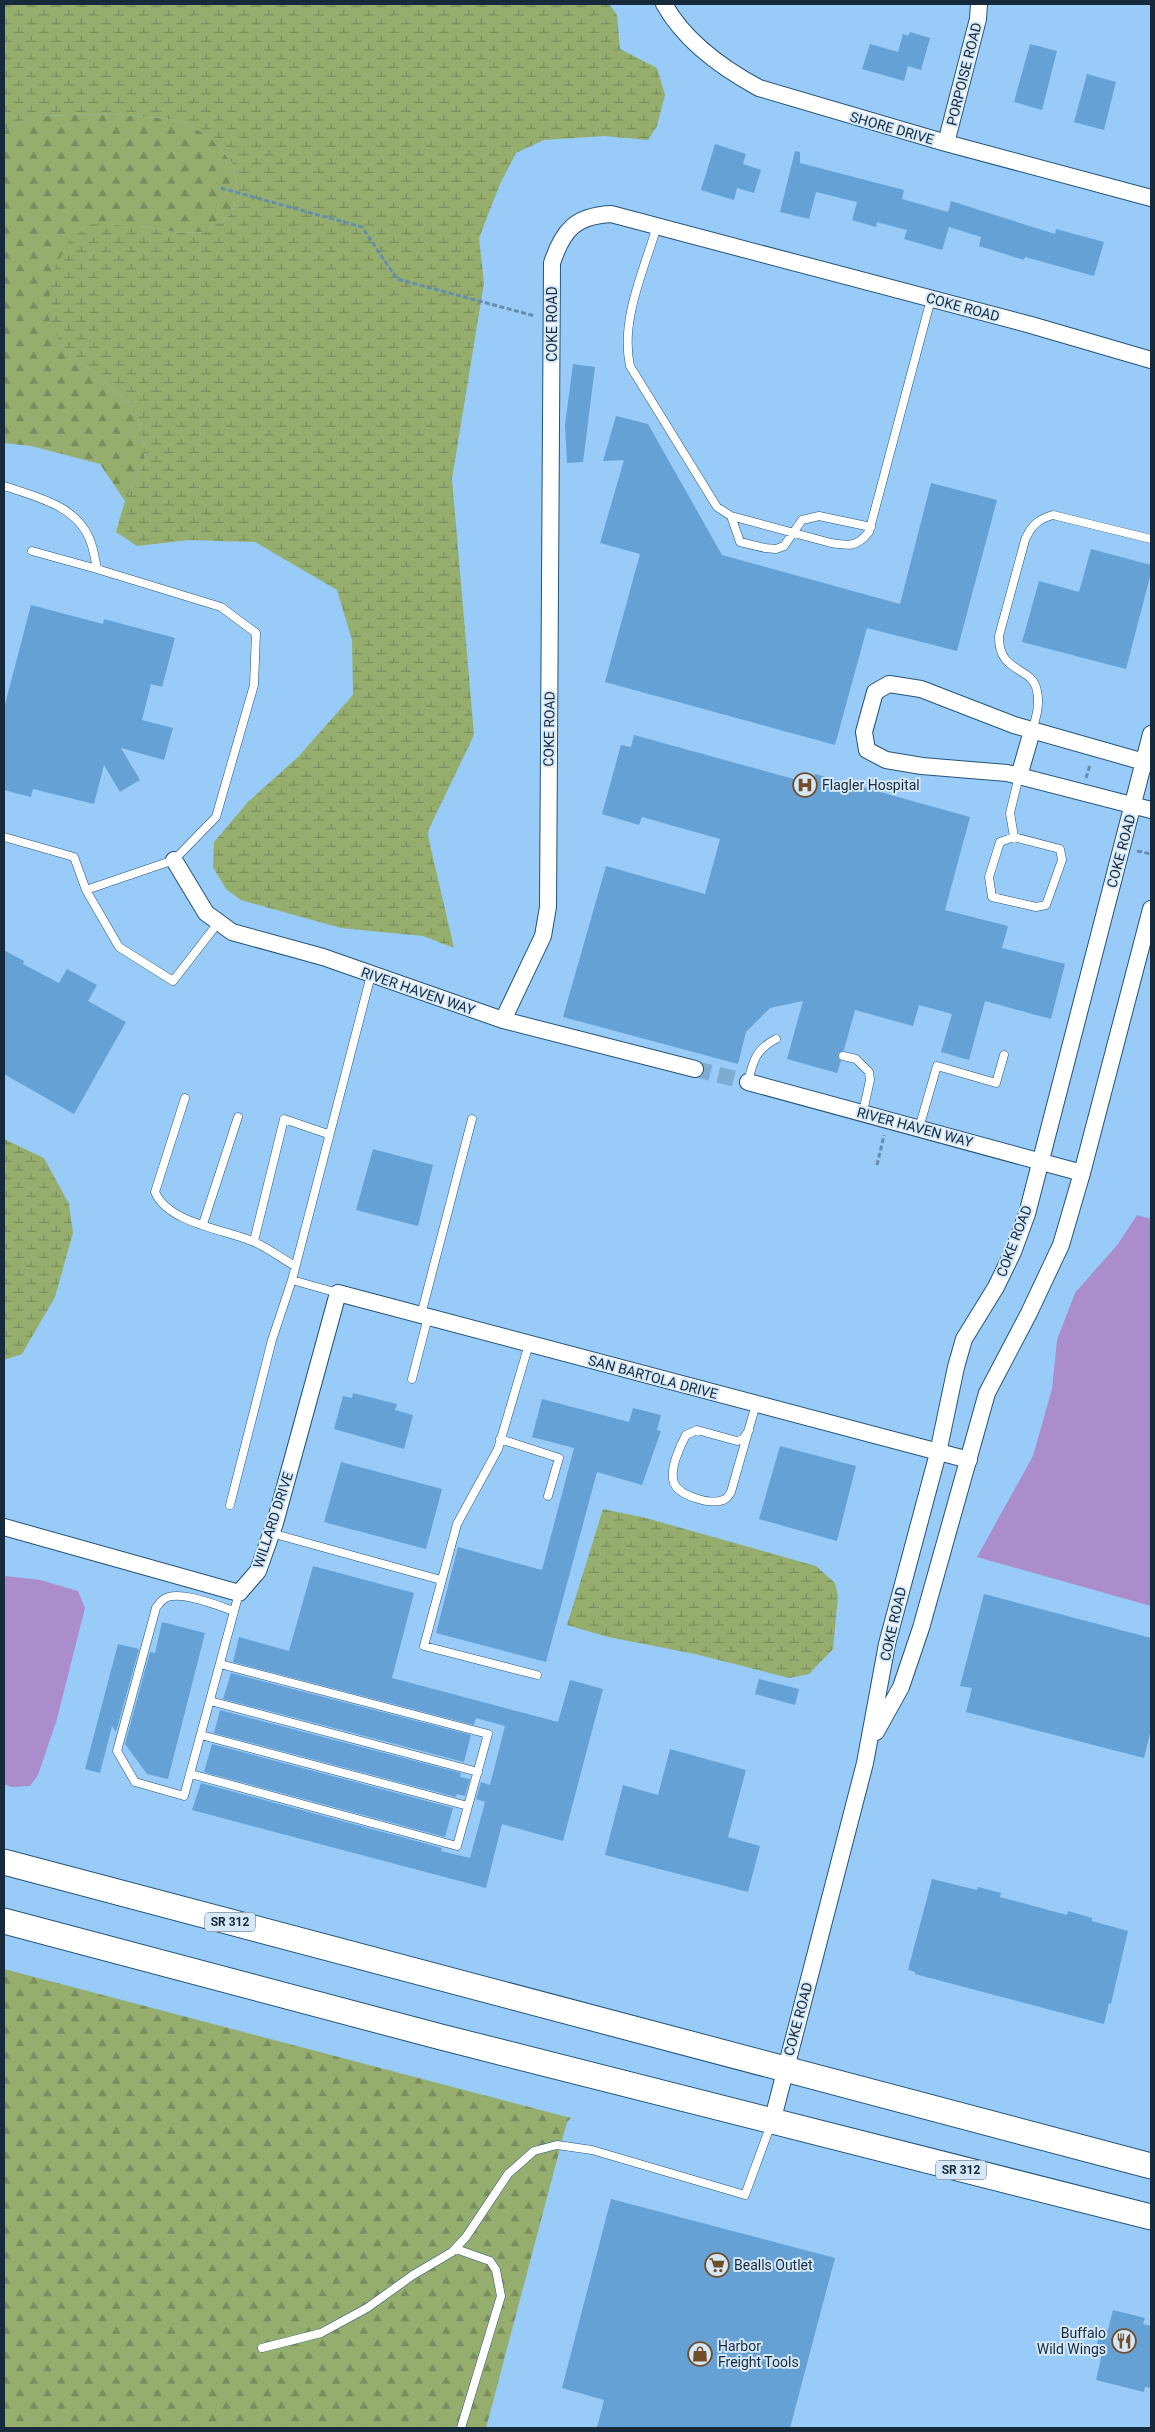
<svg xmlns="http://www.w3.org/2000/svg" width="1155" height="2432" font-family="Roboto,sans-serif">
<defs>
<pattern id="forest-firs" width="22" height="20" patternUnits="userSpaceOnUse" patternTransform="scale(1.25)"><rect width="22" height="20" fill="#95ae6e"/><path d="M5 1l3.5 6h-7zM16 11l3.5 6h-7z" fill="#798e5c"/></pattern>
<pattern id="wetland-marsh" width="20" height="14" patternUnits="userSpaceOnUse" patternTransform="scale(1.25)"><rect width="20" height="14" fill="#95ae6e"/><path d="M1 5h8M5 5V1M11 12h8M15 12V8" fill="none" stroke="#798e5c"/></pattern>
</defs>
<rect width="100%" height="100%" fill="#98cbf8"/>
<path fill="url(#forest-firs)" d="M114,114L179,120L211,137L233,164L238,191L231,214L205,232L180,233L140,226L61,345L135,408L141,430L145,460L125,501L100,464L31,446L4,443V131L34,116Z
M4,1969L571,2118L567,2122L486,2428H4Z"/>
<path fill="url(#wetland-marsh)" d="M4,4H609L617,15L620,49L657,68L665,95L657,126L648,140L604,136L544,140L516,153L500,184L479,238L484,283L452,479L474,735L429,829L428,836L454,948L423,936L341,928L241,900L226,889L213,867L214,842L248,802L298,757L353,695L352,640L337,590L255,542L189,540L137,546L116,532L125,501L145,460L141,430L135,408L61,345L48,316L51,276L70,239L91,224L140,226L180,233L205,232L231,214L238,191L233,164L211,137L179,120L114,114L34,116L4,131Z
M4,1139L44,1158L69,1204L73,1233L55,1297L22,1354L4,1360Z
M603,1509L646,1518L816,1566L835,1583L838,1596L833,1649L809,1674L789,1678L695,1654L608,1637L567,1625Z"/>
<path fill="#ab8ccd" d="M1137,1215L1151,1219V1606L977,1557L1033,1456L1052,1389L1057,1340L1075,1293L1118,1244Z
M6,1576L40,1580L78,1591L85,1608L57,1719L38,1775L30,1786L12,1787L4,1784V1578Z"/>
<path fill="#65a1d5" d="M910,32L930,38L921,70L908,66L904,81L862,69L870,44L898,52L903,34L908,36Z
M1030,44L1057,51L1042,110L1014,102Z
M1087,74L1116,82L1104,130L1074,122Z
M715,144L746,154L743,164L761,170L754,193L737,188L734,200L701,190Z
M795,151L800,152V163L904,190L902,199L948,212L951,201L1055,234L1056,229L1104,242L1094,276L1025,257L1024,260L979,246L981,237L949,227L942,250L904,239L907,230L877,222L876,227L852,220L857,202L816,192L809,219L780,212Z
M573,364L595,367L583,462L567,463L565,425Z
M616,416L648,424L722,555L900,604L931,483L997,500L957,651L867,628L835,745L605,682L640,554L600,543L624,460L603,461Z
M1091,549L1151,565V573L1126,669L1022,642L1039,581L1079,592Z
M31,605L103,624L104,619L175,638L162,687L151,684L142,720L173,728L164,760L121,748L140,780L120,792L104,765L94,804L33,789L31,797L4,790V708Z
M634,735L812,784L815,774L970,817L945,910L1008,926L1002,948L1065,964L1051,1019L985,1001L969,1060L941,1052L952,1014L919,1005L913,1026L855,1010L844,1050L838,1054L841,1061L837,1073L787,1059L803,1001L770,1008L746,1032L738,1064L563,1017L606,866L705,894L720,839L642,817L639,825L602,814L621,745L631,747Z
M4,950L24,961L23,964L59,983L67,969L97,985L88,1001L126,1022L74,1114L4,1074Z
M373,1149L433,1165L418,1226L356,1210Z
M353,1393L397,1404L395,1410L413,1415L404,1449L334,1429L343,1396L352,1398Z
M542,1399L629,1422L633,1408L661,1415L657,1430L661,1431L642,1485L597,1472L546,1662L436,1633L458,1547L542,1570L574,1448L532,1437Z
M780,1446L856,1466L837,1541L759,1519Z
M341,1462L442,1489L426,1549L324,1522Z
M313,1566L414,1593L392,1678L558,1722L570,1680L603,1689L563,1841L502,1824L486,1888L192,1810L201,1783L442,1848L441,1851L470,1858L485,1802L476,1799L481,1782L490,1785L505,1726L476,1718L474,1725L233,1662L239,1637L289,1651Z
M984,1594L1151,1638V1729L1144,1758L966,1712L972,1688L960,1686Z
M162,1622L205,1633L168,1779L147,1774L125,1744L150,1652L155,1653Z
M118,1644L139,1649L116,1732L112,1726L100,1773L85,1769Z
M231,1673L471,1735L464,1762L223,1699Z
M759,1679L799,1689L795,1705L755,1694Z
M220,1710L461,1773L460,1777L470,1779L465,1796L457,1794L456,1797L214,1733Z
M212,1744L453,1808L445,1837L204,1772Z
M670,1749L746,1770L728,1837L760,1846L748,1892L605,1855L623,1785L658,1795Z
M932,1879L977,1890L978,1887L1001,1893L1000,1897L1067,1915L1068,1911L1092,1918V1921L1128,1931L1111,2004L1109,2003L1104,2024L915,1974V1972L908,1970Z
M611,2199L835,2258L790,2428H597L604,2400L562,2388Z
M1113,2310L1145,2318L1143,2324L1151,2326V2388L1145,2387L1144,2392L1096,2380L1102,2354L1095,2352L1101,2328L1108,2330Z"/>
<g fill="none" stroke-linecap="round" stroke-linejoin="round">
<path stroke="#7eabd2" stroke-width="16" stroke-dasharray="16 8" stroke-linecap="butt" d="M695,1069L748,1082"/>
<g stroke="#23547a" stroke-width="9">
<path id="service" d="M657,226C644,270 620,320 630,366L717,507L731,516L831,543C850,546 857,547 869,532L931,299
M4,486C37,497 79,506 91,543C94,551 95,560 97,569L221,607L256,633L254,685L216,817L174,860L86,890L119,947L173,981L218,923
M731,516L740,542L765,548L776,549L784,546L802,520L819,516L871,527
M32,551L97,569
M1032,731C1036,718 1040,705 1037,691C1033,666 998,674 999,636L1025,540C1031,526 1038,519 1053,515L1151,539
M4,837L74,857L86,890
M1014,837L1000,842L989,877L992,897L1036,907L1046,905L1062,860L1060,849L1014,837L1010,813L1019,776
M843,1056L856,1059L869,1072L870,1080L863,1112
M748,1082C753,1061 756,1049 776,1039
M185,1098L155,1192C168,1223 223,1229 252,1241C267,1247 281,1258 295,1266
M919,1128L937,1066L996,1083L1004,1055
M203,1224L238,1117
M254,1241L284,1119L328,1134
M292,1280L338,1293
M421,1315L472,1119
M529,1344L498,1449L457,1524L424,1646L537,1675
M412,1379L428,1317
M749,1430L743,1439L737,1441L697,1430L686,1435C680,1446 669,1470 674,1483C679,1496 711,1505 723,1500C727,1499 729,1495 731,1492L756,1404
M500,1439L559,1458L548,1496
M230,1505L272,1340L292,1280L371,975
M271,1533L441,1580
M234,1611C219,1606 178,1589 164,1599C161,1601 158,1605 156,1608L117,1751L135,1782L184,1796L239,1593
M210,1701L478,1772
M201,1735L468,1806
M191,1774L457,1846L488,1734L220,1664
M456,2249L490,2261L496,2270L501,2296L461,2428
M262,2348L321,2333L367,2308L413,2275L452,2252L466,2237L508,2174L534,2151L557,2145L592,2150L745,2195L771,2124"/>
</g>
<g stroke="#23547a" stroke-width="18">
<path id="minor" d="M664,4C685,42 722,68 759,88L946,143L1151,198
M946,143L978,19L979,4
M1151,764L1014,725L921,689L889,684L875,692L864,732L867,750L886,760L922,766L1007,773L1151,810
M1019,776L1032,731
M174,860L206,913L232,932L323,957L503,1020L695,1069
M503,1020L543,936L548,907L552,263C563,230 575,216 611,214L1031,325L1151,360
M748,1082L1082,1173
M4,1527L239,1593L258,1571L275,1523L338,1293L969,1460
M876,1732L901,1687L921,1628L987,1393L1029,1313L1061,1245L1082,1173L1151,909
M772,2122L865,1763L887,1644L938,1453L956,1367L964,1339L996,1287L1013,1252L1027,1214L1151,734"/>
</g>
<g stroke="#23547a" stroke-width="27">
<path id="primary" d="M4,1862L1151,2166
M4,1921L441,2037L1151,2217"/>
</g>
<path stroke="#668daf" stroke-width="3" stroke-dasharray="5 2.5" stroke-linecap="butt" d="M221,188L362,227L397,279L535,316
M1086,778L1090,765
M1137,851L1151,854
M877,1165L884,1135"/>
<use href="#service" stroke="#fff" stroke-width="8"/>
<use href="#minor" stroke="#fff" stroke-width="16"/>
<use href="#primary" stroke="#fff" stroke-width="25"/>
</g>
<defs>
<g id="hospital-ring" transform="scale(1.25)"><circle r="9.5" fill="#d4e8fa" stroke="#724e28" stroke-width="1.5"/><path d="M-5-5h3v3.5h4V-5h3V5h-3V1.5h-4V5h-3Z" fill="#724e28"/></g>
<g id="supermarket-ring" transform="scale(1.25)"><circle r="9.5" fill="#d4e8fa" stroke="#724e28" stroke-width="1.5"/><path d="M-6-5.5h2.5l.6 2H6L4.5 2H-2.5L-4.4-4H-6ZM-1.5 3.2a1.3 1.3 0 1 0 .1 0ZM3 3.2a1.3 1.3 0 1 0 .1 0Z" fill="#724e28"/></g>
<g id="restaurant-ring" transform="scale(1.25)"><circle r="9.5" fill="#d4e8fa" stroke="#724e28" stroke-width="1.5"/><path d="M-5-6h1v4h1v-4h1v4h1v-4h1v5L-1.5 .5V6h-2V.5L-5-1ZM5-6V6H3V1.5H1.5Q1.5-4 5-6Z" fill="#724e28"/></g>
<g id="shop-ring" transform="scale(1.25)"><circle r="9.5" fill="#d4e8fa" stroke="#724e28" stroke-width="1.5"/><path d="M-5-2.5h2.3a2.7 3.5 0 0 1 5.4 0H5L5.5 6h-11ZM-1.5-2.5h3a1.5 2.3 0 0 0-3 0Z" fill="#724e28"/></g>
</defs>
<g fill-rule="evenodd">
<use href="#hospital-ring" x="805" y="785"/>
<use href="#supermarket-ring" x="717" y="2265"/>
<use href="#restaurant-ring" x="1124" y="2341"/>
<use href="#shop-ring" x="700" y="2354"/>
</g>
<g text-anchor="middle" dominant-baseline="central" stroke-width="4" stroke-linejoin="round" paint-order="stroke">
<g fill="#d4e8fa" stroke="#4f6375" stroke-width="1">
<rect x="205" y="1912.5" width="50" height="19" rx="4"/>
<rect x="936" y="2160.5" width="50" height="19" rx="4"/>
</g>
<g font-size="12" font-weight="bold" fill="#162a3c">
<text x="230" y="1922">SR 312</text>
<text x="961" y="2170">SR 312</text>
</g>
<g font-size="14" fill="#162a3c" stroke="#d4e8fa">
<text transform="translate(964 74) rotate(-76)">PORPOISE ROAD</text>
<text transform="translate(892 128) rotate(16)">SHORE DRIVE</text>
<text transform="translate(963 307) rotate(15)">COKE ROAD</text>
<text transform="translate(552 324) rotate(-90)">COKE ROAD</text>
<text transform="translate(549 729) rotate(-89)">COKE ROAD</text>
<text transform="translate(1121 851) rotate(-75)">COKE ROAD</text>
<text transform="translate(418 991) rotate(19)">RIVER HAVEN WAY</text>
<text transform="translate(915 1127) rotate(15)">RIVER HAVEN WAY</text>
<text transform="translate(1014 1241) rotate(-69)">COKE ROAD</text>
<text transform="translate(653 1377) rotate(15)">SAN BARTOLA DRIVE</text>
<text transform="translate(273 1520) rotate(-72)">WILLARD DRIVE</text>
<text transform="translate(893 1624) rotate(-77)">COKE ROAD</text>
<text transform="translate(798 2019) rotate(-75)">COKE ROAD</text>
</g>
<g font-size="14" fill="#162a3c" stroke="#d4e8fa" text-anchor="start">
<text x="822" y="785">Flagler Hospital</text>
<text x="734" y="2265">Bealls Outlet</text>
<text x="1106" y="2333" text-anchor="end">Buffalo<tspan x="1106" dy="16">Wild Wings</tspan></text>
<text x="718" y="2346">Harbor<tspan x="718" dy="16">Freight Tools</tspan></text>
</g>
</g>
<rect width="1155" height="2432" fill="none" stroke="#162a3c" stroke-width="10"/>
</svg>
